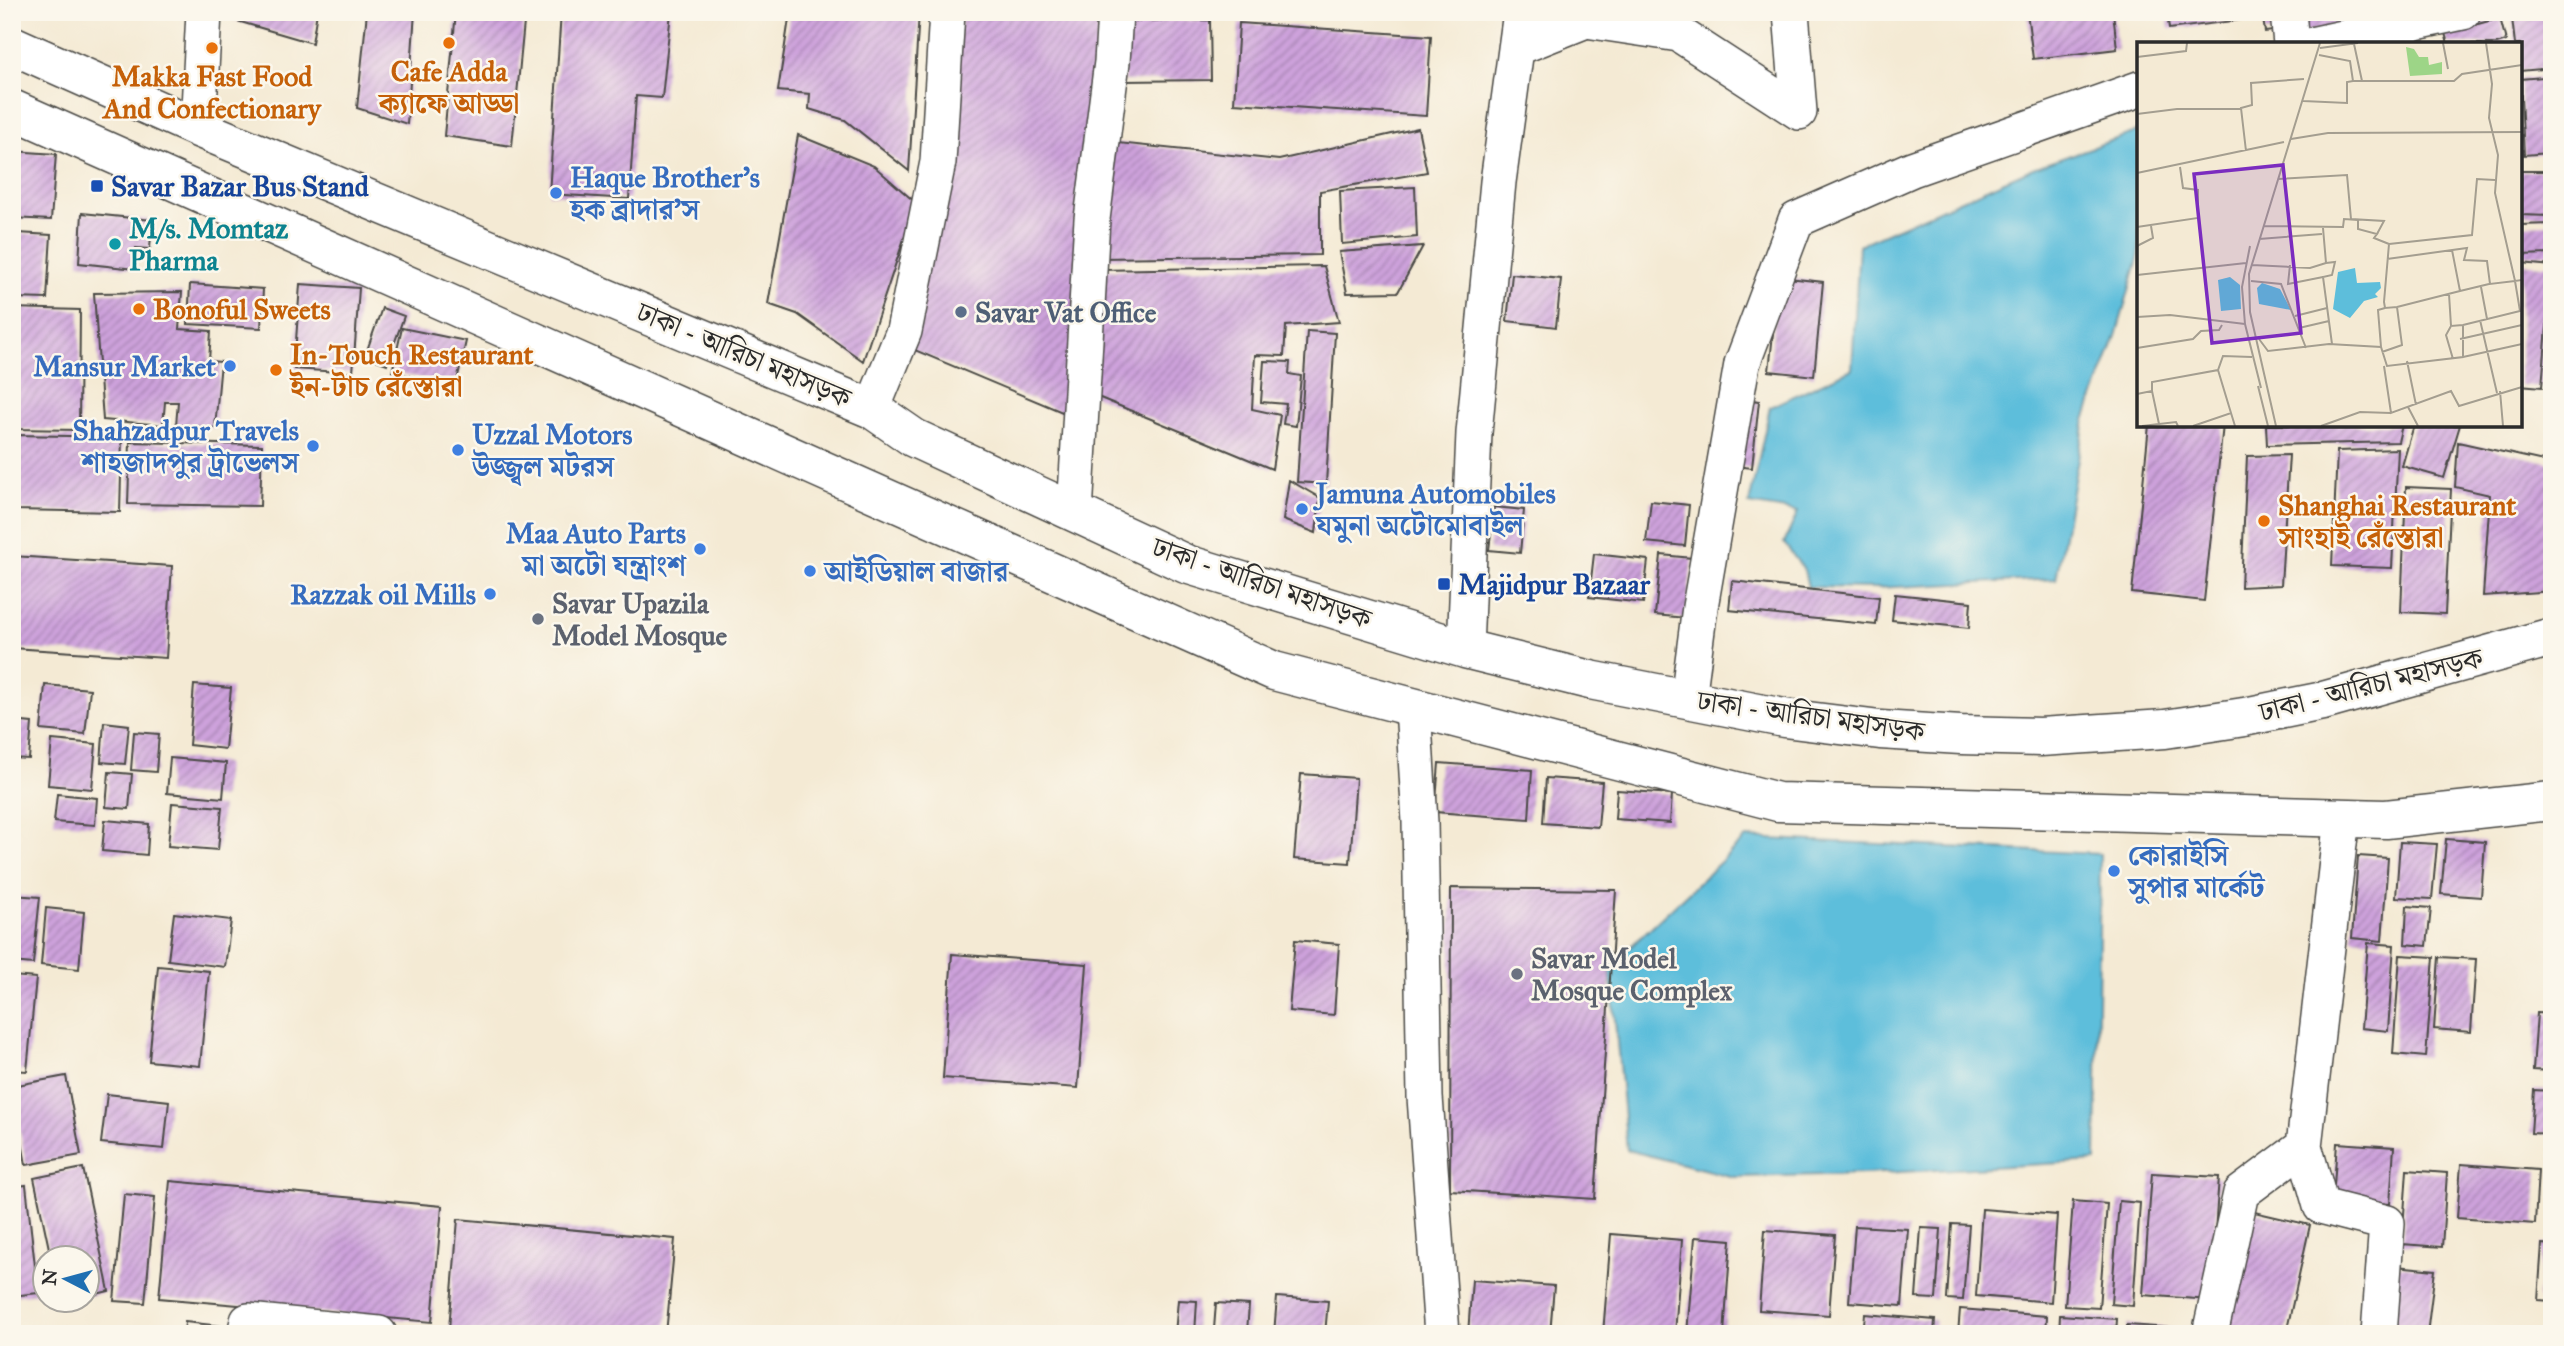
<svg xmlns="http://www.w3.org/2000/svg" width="2564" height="1346" font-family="'IM FELL Great Primer','Noto Serif Bengali',serif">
<defs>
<pattern id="building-hatch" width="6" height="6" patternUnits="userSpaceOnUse" patternTransform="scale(1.75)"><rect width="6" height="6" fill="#cea2dc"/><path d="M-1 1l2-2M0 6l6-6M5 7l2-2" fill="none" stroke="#a784b3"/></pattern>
</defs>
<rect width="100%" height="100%" fill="#fbf7ec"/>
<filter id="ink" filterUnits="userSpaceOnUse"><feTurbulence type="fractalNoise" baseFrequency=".0143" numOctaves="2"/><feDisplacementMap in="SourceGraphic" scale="14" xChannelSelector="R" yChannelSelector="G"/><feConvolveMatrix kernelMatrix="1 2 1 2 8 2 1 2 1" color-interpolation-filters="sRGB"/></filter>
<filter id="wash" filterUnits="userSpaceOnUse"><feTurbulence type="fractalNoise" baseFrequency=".00686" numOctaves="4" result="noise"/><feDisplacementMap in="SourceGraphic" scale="28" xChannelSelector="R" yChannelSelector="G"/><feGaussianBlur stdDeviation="1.57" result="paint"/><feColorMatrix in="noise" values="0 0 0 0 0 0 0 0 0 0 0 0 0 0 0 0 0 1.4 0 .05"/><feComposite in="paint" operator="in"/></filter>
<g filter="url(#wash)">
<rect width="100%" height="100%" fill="#f4ead4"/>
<path fill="#5dbedb" stroke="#447483" stroke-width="2" d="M2139,131V255L2116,336L2085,420L2056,579L1874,588L1808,587L1804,570L1784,543L1798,512L1749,504L1770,407L1852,369L1859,245L2034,168Z
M1746,838L2100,854L2096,1161L1864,1174L1734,1177L1627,1150L1610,966Z"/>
<g id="blocks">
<path fill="url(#building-hatch)" d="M227,12H317L312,43L227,18Z
M367,12H415L407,124L357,108Z
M456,12H525L512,146L444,136Z
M561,12H671L662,98L636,96L629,199L549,194Z
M790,12H919L909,171L845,120L809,109L810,94L778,91Z
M963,12H1099L1067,414L905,346Z
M2027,12H2113L2117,49L2033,59Z
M2167,12H2248L2249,19L2169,29Z
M2262,12H2280L2282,30L2265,32Z
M2300,12H2374L2375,23L2303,32Z
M2552,13V68L2520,71V44H2515L2512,18Z
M2500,18L2506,41L2497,44H2448L2445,33Z
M1210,20L1211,80L1124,81V21Z
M1239,23L1431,36L1426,116L1234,103Z
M2543,77L2549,153L2524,155L2520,79Z
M1418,128L1427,172L1320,191V255L1099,258L1109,142L1279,160Z
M798,135L874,166L916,203L863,361L797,314L768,304Z
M12,151L56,154L51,220L12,218Z
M2520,171H2552V216L2520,215Z
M1415,187L1417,237L1342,244L1340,191Z
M82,213L152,220L150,249L136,248L135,269L79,263Z
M2552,224V254L2520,255V225Z
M18,233L51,235L47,299L14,298Z
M1423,246L1398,292L1347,293L1339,252Z
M2521,263L2552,266L2542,387L2520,385Z
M1324,266L1339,322L1286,326L1284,356L1255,355L1252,409L1280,415L1272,469L1093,395L1099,270Z
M1512,274L1561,279L1556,327L1507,321Z
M1779,277L1823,282L1814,376L1769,371Z
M190,284L263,289L261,328L188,324Z
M300,284L359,288L353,373L294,369Z
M182,292L179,329L211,331L209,361L221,362L215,428L176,425L178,402H165L163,425L103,420L94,293Z
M12,308L80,310L79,430L12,429Z
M382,308L404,316L387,364L365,356Z
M402,328L466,341L456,385L392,372Z
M1307,331L1335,333L1326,484L1297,482Z
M1264,361L1290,362L1289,374L1301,376L1296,426L1283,424L1286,404L1261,402Z
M1742,399L1759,401L1752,468L1735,466Z
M2149,425H2223L2204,601L2132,593Z
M2266,425H2402L2398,442L2267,445Z
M2414,425H2460L2444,478L2402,466Z
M15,435L122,437L120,512L13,510Z
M130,442L262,445L260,506L128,504Z
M2458,442L2552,463V591L2483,596L2490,495L2455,487Z
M2398,449L2392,568L2332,566L2337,451Z
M2289,455L2281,585L2241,587L2247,456Z
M1289,480L1320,498L1316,533L1283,520Z
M2406,487L2451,489L2445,614L2401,612Z
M1651,501L1689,505L1685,546L1646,542Z
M1494,507L1524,510L1520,553L1489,550Z
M1594,554L1648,560L1643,603L1589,597Z
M1661,555L1692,558L1686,618L1655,615Z
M12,556L172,566L166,658L12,648Z
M1732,581L1879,597L1876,625L1729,610Z
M1895,594L1971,602L1969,628L1892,620Z
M45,685L90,689L85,734L41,730Z
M194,685L231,688L225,749L189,745Z
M12,721L32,723L29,759L12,758Z
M104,722L129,725L125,764L101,762Z
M134,732L159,734L156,772L131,770Z
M52,740L96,744L92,789L48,785Z
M170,758L226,763L223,798L167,793Z
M1439,763L1532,770L1529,819L1435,812Z
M109,772L132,774L129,809L106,807Z
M1301,774L1356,778L1350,863L1294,859Z
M1546,778L1602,782L1598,827L1543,823Z
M1617,790L1672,794L1670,823L1615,819Z
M57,794L97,798L95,825L54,822Z
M172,803L222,807L218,850L168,846Z
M105,820L149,824L147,855L102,851Z
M2446,839L2485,842L2481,897L2441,894Z
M2400,842L2437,844L2432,899L2396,897Z
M2358,856L2388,858L2382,941L2352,938Z
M1451,888L1616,890L1595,1199L1450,1190Z
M12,895L40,897L33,964L12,962Z
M2407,906L2431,908L2427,946L2405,944Z
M46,908L84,912L79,969L41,965Z
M174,913L231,920L225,967L168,960Z
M1295,940L1339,944L1334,1015L1289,1011Z
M2368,943L2394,945L2388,1031L2361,1028Z
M952,954L1087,964L1078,1088L943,1078Z
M2400,955L2434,957L2426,1057L2393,1054Z
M2439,957L2476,959L2471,1032L2434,1029Z
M158,966L209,971L200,1066L149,1061Z
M12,976L36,978L27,1071L12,1070Z
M2537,1013L2552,1014V1071L2533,1070Z
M66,1076L81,1155L26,1165L12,1086Z
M2534,1090L2552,1091V1134L2531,1133Z
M107,1094L169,1101L164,1149L101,1143Z
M2337,1143L2394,1147L2390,1204L2333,1200Z
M2461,1164L2538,1170L2535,1224L2457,1218Z
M83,1168L109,1291L88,1296V1258H51L34,1178Z
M2407,1170L2447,1173L2442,1247L2402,1244Z
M2152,1173L2219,1177L2210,1300L2143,1295Z
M170,1181L442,1206L432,1322L159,1298Z
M26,1185L38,1293L12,1296V1187Z
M124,1194L155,1197L145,1303L114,1301Z
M2073,1201L2107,1204L2099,1308L2065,1306Z
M2119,1201L2140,1203L2133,1306L2111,1304Z
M1982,1209L2057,1215L2051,1302L1976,1296Z
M2250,1211L2310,1225L2286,1334H2222Z
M458,1219L675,1239L666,1334H503L449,1329Z
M1952,1224L1969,1225L1963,1300L1947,1299Z
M1855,1226L1908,1229L1902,1306L1849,1302Z
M1921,1228L1941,1229L1936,1299L1916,1298Z
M1765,1230L1835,1235L1829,1315L1759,1310Z
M1611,1234L1682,1240L1675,1334H1603Z
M1695,1237L1731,1240L1724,1334H1687Z
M2542,1244L2552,1245V1301L2538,1300Z
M2396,1266L2435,1270L2427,1334H2388Z
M1472,1280L1554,1286L1550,1334H1468Z
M1277,1297L1328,1301L1325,1334H1274Z
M1178,1300L1197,1301L1195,1334H1175Z
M1216,1303L1249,1305L1247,1332L1214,1329Z
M1960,1309L2047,1316L2046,1334H1958Z
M1865,1314L1935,1320L1934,1334H1863Z
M2060,1315L2117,1319L2116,1334H2059Z
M185,1322L230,1327V1334H184Z
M2127,1325L2185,1329V1334H2127Z"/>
</g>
</g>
<g filter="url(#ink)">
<use href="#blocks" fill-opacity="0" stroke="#494844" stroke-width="2"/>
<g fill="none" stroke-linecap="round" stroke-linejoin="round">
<g stroke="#494844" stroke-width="38">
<path id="minor" d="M2288,12L2291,44
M2315,44L2463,12
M1516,48L1586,20L1679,34L1799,112L1791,12
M198,128L204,12
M872,409L904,331L938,162L947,12
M1075,513L1092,219L1112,62L1115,12
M1465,649L1474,433L1498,182L1521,12
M1688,699L1700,607L1742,364L1796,220L1912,169L2139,89
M1413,707L1420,822L1425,1097L1442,1334
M2304,1146L2321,1206L2387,1223L2379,1334
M245,1334L248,1321L379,1334
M2210,1334L2241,1193L2304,1146L2342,818"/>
</g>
<g stroke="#494844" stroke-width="41">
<path id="trunk" d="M12,45L198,128L872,409L914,438L1186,564L1465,649L1590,680L1784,718L1880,730L1961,735L2040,737L2165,729L2244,717L2323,701L2552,637
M12,109L1274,671L1778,802L2386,819L2552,801"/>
</g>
<use href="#minor" stroke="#fff" stroke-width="35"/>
<use href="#trunk" stroke="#fff" stroke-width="38"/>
</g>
</g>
<g fill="#e8710a" stroke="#fbf7ec" stroke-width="2.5">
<circle cx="449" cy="43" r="7"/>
<circle cx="212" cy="48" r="7"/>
<circle cx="139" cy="309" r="7"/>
<circle cx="276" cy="370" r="7"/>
<circle cx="2264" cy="521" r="7"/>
</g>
<g fill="#1a4fb4" stroke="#fbf7ec" stroke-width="2.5">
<rect x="90" y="179" width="14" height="14" rx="3.5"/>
<rect x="1437" y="577" width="14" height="14" rx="3.5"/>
</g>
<g fill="#3f7fe0" stroke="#fbf7ec" stroke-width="2.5">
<circle cx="556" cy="193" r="7"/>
<circle cx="230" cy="366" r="7"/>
<circle cx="313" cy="446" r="7"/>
<circle cx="458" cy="450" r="7"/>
<circle cx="1302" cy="509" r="7"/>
<circle cx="700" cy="549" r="7"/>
<circle cx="810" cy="571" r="7"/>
<circle cx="490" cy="594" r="7"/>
<circle cx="2114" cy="871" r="7"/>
</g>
<circle fill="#0f9aa8" stroke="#fbf7ec" stroke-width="2.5" cx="115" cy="244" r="7"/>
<circle fill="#5c6f8a" stroke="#fbf7ec" stroke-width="2.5" cx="961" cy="312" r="7"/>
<g fill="#6b7280" stroke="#fbf7ec" stroke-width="2.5">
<circle cx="538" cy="619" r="7"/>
<circle cx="1517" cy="974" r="7"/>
</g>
<g text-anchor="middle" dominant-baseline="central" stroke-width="5" stroke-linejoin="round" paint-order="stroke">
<g font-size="28" font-weight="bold" fill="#c56008" stroke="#fbf7ec" text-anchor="start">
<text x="449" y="71" text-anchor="middle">Cafe Adda<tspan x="449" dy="32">ক্যাফে আড্ডা</tspan></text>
<text x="212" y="76" text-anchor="middle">Makka Fast Food<tspan x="212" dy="32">And Confectionary</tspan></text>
<text x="153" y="309">Bonoful Sweets</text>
<text x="290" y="354">In-Touch Restaurant<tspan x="290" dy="32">ইন-টাচ রেঁস্তোরা</tspan></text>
<text x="2278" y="505">Shanghai Restaurant<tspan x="2278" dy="32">সাংহাই রেঁস্তোরা</tspan></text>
</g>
<g font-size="28" font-weight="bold" fill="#366cbe" stroke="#fbf7ec" text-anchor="start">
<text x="570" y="177">Haque Brother's<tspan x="570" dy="32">হক ব্রাদার'স</tspan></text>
<text x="216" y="366" text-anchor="end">Mansur Market</text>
<text x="299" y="430" text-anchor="end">Shahzadpur Travels<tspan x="299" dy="32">শাহজাদপুর ট্রাভেলস</tspan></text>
<text x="472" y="434">Uzzal Motors<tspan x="472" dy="32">উজ্জ্বল মটরস</tspan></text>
<text x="1316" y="493">Jamuna Automobiles<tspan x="1316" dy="32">যমুনা অটোমোবাইল</tspan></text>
<text x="686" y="533" text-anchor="end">Maa Auto Parts<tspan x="686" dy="32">মা অটো যন্ত্রাংশ</tspan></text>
<text x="824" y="571">আইডিয়াল বাজার</text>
<text x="476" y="594" text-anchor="end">Razzak oil Mills</text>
<text x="2128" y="855">কোরাইসি<tspan x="2128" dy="32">সুপার মার্কেট</tspan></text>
</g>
<g font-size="28" font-weight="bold" fill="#164399" stroke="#fbf7ec" text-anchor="start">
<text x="111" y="186">Savar Bazar Bus Stand</text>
<text x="1458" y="584">Majidpur Bazaar</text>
</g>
<g font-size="28" font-weight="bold" fill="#0d838f" stroke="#fbf7ec" text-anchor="start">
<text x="129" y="228">M/s. Momtaz<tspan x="129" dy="32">Pharma</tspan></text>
</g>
<g font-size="28" font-weight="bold" fill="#4e5e75" stroke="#fbf7ec" text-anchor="start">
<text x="975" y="312">Savar Vat Office</text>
</g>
<g font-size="28" fill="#2b2b2b" stroke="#fbf7ec">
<text transform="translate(744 355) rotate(23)">ঢাকা - আরিচা মহাসড়ক</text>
<text transform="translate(1262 583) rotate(19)">ঢাকা - আরিচা মহাসড়ক</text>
<text transform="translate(2371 685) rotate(-14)">ঢাকা - আরিচা মহাসড়ক</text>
<text transform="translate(1811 716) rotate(8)">ঢাকা - আরিচা মহাসড়ক</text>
</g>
<g font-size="28" font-weight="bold" fill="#5b616d" stroke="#fbf7ec" text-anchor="start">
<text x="552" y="603">Savar Upazila<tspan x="552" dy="32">Model Mosque</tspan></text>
<text x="1531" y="958">Savar Model<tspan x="1531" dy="32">Mosque Complex</tspan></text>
</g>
</g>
<g transform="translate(2137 42)">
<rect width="385" height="385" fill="#f4ead4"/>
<path d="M269,5L277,7L282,15H291L292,23L305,20V32L273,34Z" fill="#9dd587"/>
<path d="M218,226L220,241L243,240L244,246L238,252L241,255L227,259L213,276L196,267L201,230ZM93,235L103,243L104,267L84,269L81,238ZM125,241L143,247L154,268L122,262L120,246Z" fill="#5dbedb"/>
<path fill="none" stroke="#a49e90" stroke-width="2" d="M306,1L311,27M349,1L355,42L352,76L361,113L358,151L378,239L385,238M217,2L225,39M183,6L221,1M182,13L213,19L216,39M0,15L49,9L50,1M166,59L210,61V40L216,39H317L325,32L385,23M0,72L40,67H105M154,97L191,91L385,90M109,109L104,66L115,63L114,41L167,37M0,131L147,100M141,137L210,133L214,177L247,179L240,192M127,184L206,185L207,177L221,178V187L240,192L237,196L252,202L247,260L248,266L260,265L265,303L245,310M0,185L61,176V148L46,146L43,125M122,197L185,192M252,202L335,193L340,137L358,138M0,204L16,196L14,184M113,204L105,245L108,282L124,346M315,208L323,249L352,242M250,217L330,206L327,218L350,219L353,242L378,239M189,221L198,220L195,233L186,235L195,302M115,223L173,226L189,221L186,186M153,223L151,242L186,235M0,233L109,221M114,239L144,242L169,306M344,245L350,277M312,252L314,284L326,283L383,269L378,239M260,265L323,249M158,274L190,266M0,275L33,273L108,282M343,278L360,351M314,284L309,293L316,317M162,286L192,279M122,297L131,309L192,302L244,305L250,324L326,315V283M323,297L385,283M244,305L241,268L248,266M0,306L56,297L64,289L82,288L85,283M326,315L385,302M270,319L279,363M247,324L254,371L314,349L322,364L385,345M81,328L94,371M121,344L131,384M363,349L366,384M0,352L15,349V340L81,328L86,314L115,315M271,365L281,384M22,382L39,380L41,384M5,384L22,382L15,349M56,384L94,371L98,384M139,384L113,270L112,232L183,1M184,384L223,370L254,371"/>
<path fill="#7b2cbf" fill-opacity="0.15" stroke="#7b2cbf" stroke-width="3.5" d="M146,123L164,291L75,301L57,132Z"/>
<rect width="385" height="385" fill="none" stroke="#2b2b2b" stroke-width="3.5"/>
</g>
<rect width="2564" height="1346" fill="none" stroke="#fbf7ec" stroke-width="42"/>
<g transform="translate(66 1279) rotate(276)"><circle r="33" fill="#fbf7ec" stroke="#a8a59f" stroke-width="2"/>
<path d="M0-5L12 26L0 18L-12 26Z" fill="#1f6fb2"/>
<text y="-10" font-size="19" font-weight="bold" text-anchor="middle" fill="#2b2b2b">N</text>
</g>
</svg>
